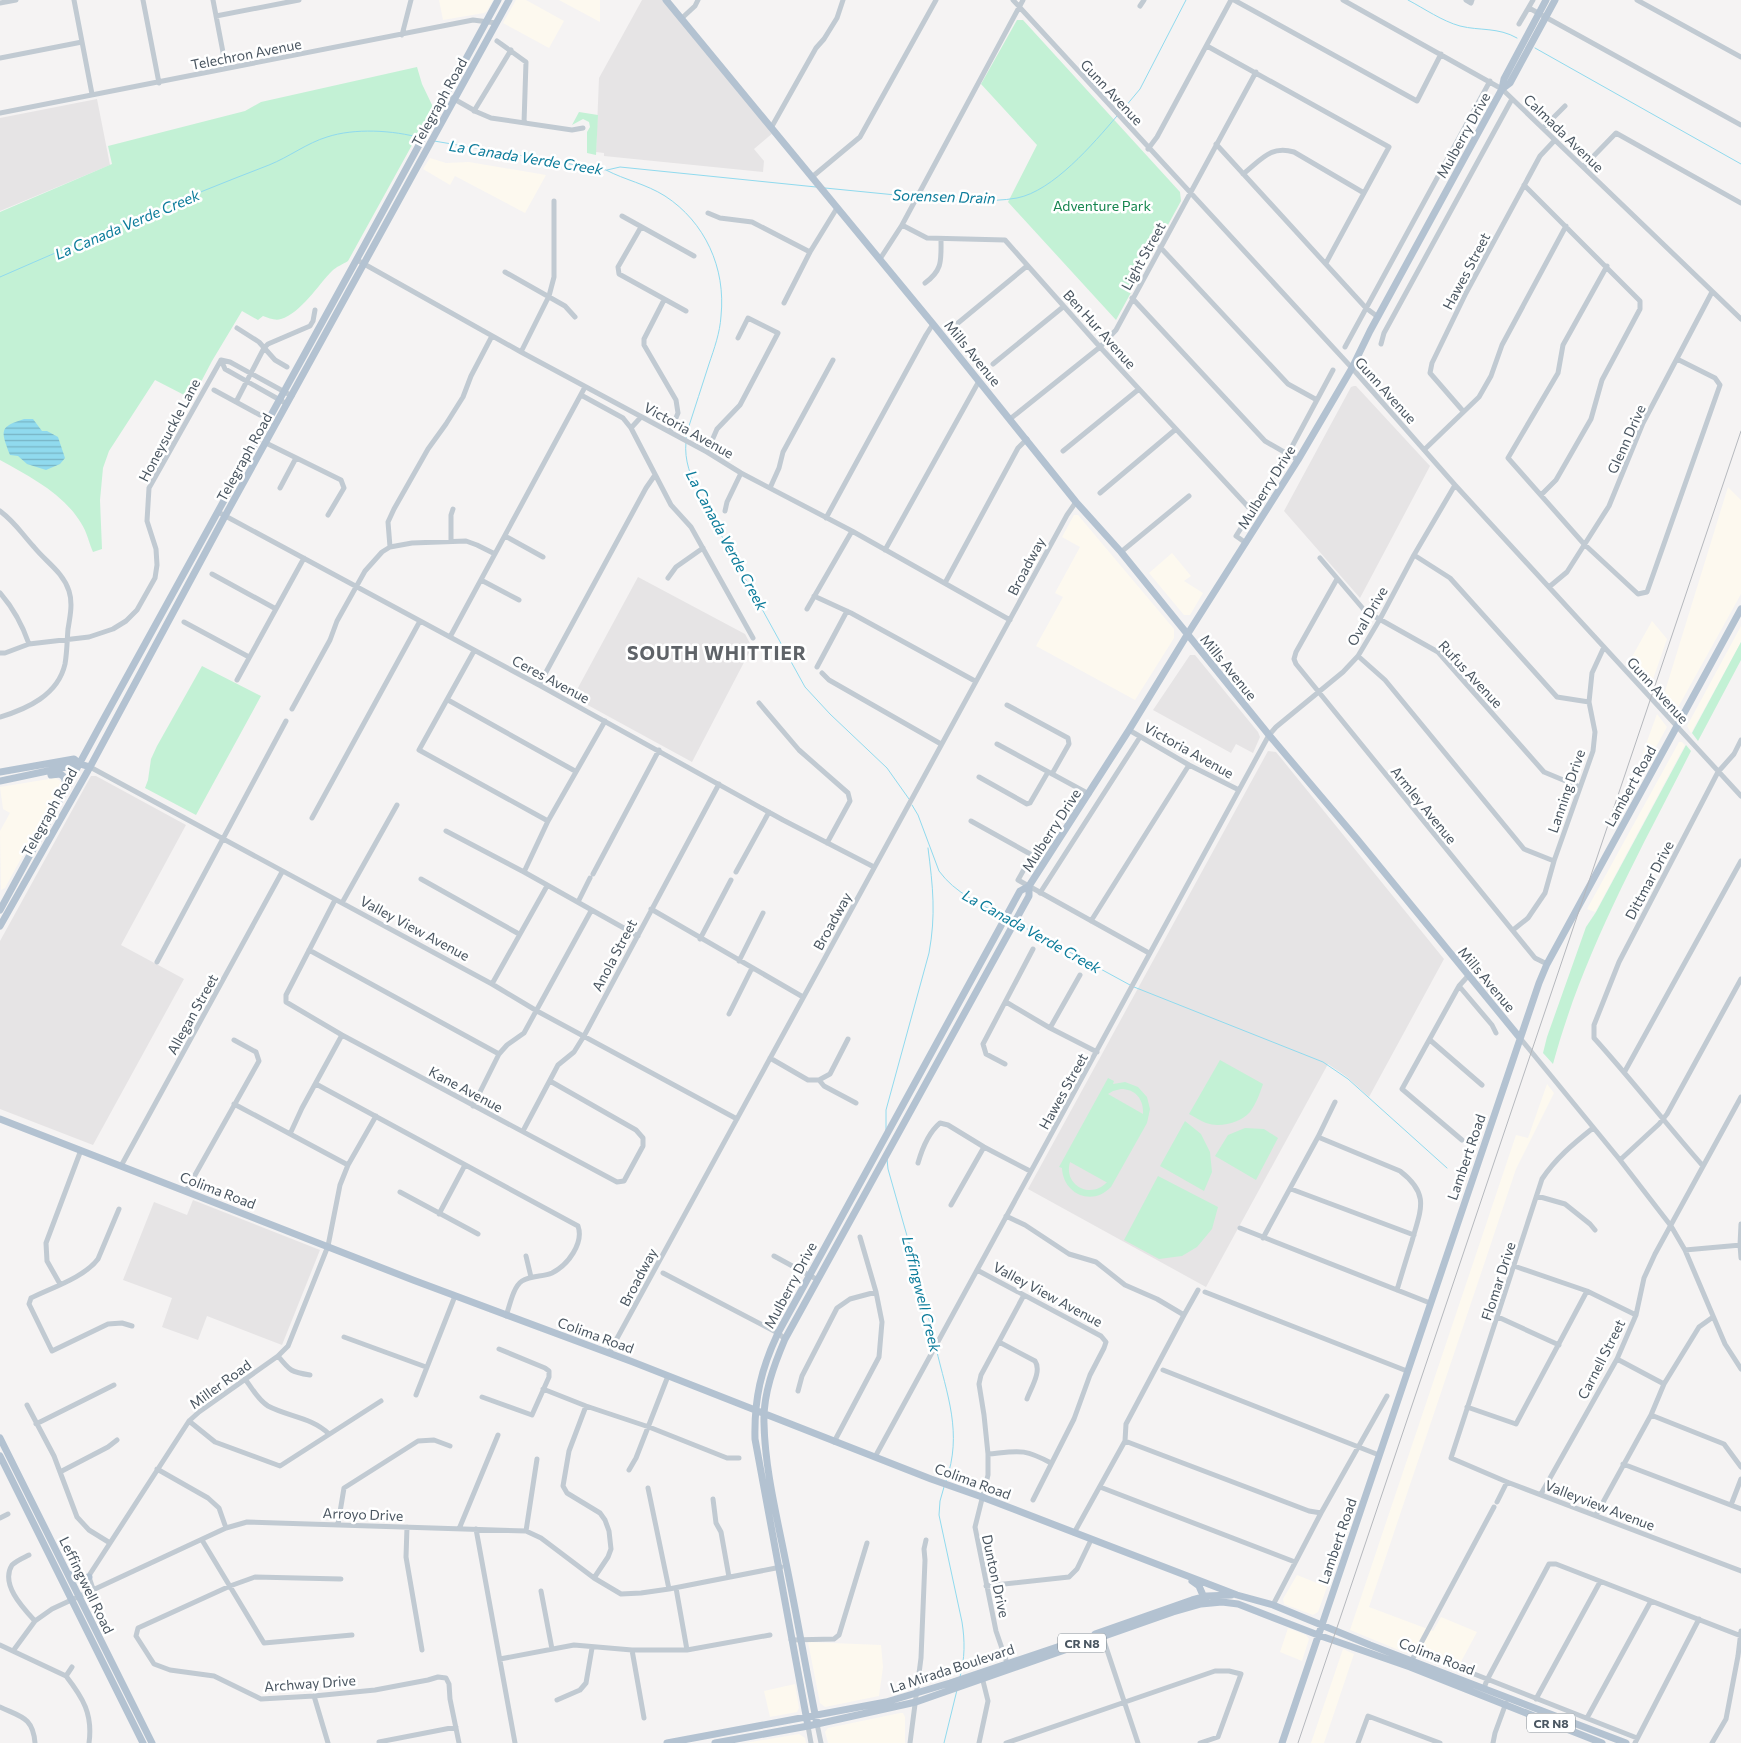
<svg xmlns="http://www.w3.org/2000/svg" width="1741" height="1743" font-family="Commissioner,sans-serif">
<defs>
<pattern id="water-rules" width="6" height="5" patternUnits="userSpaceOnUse" patternTransform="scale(1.25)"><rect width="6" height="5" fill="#90daee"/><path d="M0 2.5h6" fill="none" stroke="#78b4c4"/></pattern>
</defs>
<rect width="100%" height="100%" fill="#f5f3f3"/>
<path fill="#fdf9ef" d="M439,0H493L487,11L484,13L443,20Z
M516,0H526L564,21L549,48L503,23Z
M559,0H600V22Z
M430,158L446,163L469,162L546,175L525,213L455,176L450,185L423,169Z
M1728,487L1741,500V594L1676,711H1671L1662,701Z
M1074,515H1078L1174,629V638L1135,700L1036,646L1063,597L1055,593L1080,547L1062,537Z
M1172,553L1191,576L1184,581L1203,593L1190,615H1184L1149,573Z
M1652,621L1667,639L1650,688L1628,664Z
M1741,626V642L1691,733L1687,726Z
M1657,714L1667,727L1623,807Z
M1679,742H1682L1685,745L1599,905L1595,912L1587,909Z
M55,778L61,781V785L5,888L1,890L0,831L10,813L3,809L0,787Z
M1547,1084L1554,1093L1516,1169L1369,1607L1433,1631L1441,1617L1477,1632L1456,1671L1409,1652L1406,1653L1350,1630L1516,1135L1528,1138Z
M1297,1575L1327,1587L1318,1612L1313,1615L1284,1604L1283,1599Z
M1288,1628L1306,1635L1309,1639L1302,1661L1280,1652Z
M808,1642L881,1645L883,1667L879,1696L825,1707L820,1703Z
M1343,1649L1354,1654L1324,1743H1311Z
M795,1684L799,1708L797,1712L770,1717L764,1691Z
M900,1713H903L905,1717V1743H828L825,1732L828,1728Z
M799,1734L805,1738L806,1743H745Z"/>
<path fill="#e6e4e5" d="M642,0H666L774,132L754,149L764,161L763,172L604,156V153L596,152L599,78Z
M97,99L110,165L0,211V118Z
M1354,386H1356L1430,466L1360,598L1284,511L1351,387Z
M638,577L745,634L752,647L692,762L573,697Z
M1190,655H1195L1258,732L1260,737L1253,753L1236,744L1231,753L1153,710Z
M1268,751L1276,752L1444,959L1369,1097L1347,1077L1328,1064L1206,1287L1028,1189Z
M91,776H96L186,825L121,945L184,979L93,1145L0,1109V941Z
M193,1200L320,1250L282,1345L207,1316L198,1340L162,1327L172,1298L123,1280L154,1202L187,1215Z"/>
<path fill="#c3f1d5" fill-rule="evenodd" d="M1017,20H1023L1180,192L1181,201L1116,320L1008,202L1037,145L981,84Z
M417,67L422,84L433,107L348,261C343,264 336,267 332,271C318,285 301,313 281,319C275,321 269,318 263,316L258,320L242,311L212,361L192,399L155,380L109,451L103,468L100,500L102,549L93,552C89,543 87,532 81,523C63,493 30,477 0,460V212L112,164L108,146L245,111L261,102Z
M579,112L598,115L596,155L587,153V132L590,127L589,122L583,119L572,125Z
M1741,642V660L1698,741L1692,733Z
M202,666L261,696L196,815L145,788L148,780L151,759L157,746Z
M1686,745L1691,751C1639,853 1583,953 1553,1064L1543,1053L1547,1037L1586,927L1596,912Z
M1220,1060L1263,1084C1260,1093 1256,1104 1250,1112C1240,1123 1220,1128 1206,1123C1201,1121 1195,1117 1189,1114Z
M1108,1078L1114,1081L1113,1084L1125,1082L1138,1087L1147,1097L1150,1109L1147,1123L1111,1187C1092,1207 1063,1194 1062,1168L1059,1167ZM1121,1089C1135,1089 1144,1099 1143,1114L1108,1094L1113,1091ZM1070,1162L1106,1182H1107C1091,1200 1063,1185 1070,1162Z
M1185,1121L1201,1134L1210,1152L1212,1172L1204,1191L1160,1166Z
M1245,1128L1264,1129L1278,1138L1256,1180L1215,1156L1228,1135Z
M1158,1176L1218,1207L1212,1229L1197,1247L1182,1256L1159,1259L1124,1240Z"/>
<path fill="url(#water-rules)" d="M24,419H33L42,431H47L58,437L65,458L60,464L46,470L27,464L18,456L10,455C0,429 0,427 24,419Z"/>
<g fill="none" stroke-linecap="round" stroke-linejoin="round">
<path stroke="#90daee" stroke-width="1" d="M1408,0C1425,9 1442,21 1460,26C1480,31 1498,27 1517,38
M1535,48L1741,164
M1120,113L1140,89L1186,0
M434,141L606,170C625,180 646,184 665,196C705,222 726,268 721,316C720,333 714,349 709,364C702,386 695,407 688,429L686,438
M607,170L620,167L816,187
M825,188L916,197
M920,197C946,200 991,203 1017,198C1053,191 1093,144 1117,116
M0,277C89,238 178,200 269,165C289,157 307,143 327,137C354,128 393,130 421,138
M686,442C684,461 691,476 698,493L805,687L830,714L887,768L909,799
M912,805L918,815L939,871C955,893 979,903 1003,916
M1018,924L1130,985
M1134,987L1323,1062L1348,1079L1447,1168
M886,1130V1110L929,953C936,915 933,887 928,848
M887,1159L888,1169L919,1278L935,1344
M936,1348C947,1395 963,1433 946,1481
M944,1487L940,1501L939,1515L962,1622C965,1641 965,1658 960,1677
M944,1743L957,1690"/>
<path stroke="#c1cad2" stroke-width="5" d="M74,0L92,94
M143,0L159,83
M213,0L226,68
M1013,0L1352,368L1455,485L1741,796
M1234,0L1417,101L1441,54
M1343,0L1502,89L1741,319
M1466,0L1471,3L1472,0
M1637,0L1741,57
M0,3L16,0
M1140,6L1144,0
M1529,8L1741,125
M216,16L299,0
M682,18L695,6L698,0
M1519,24L1533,0
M402,35L411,0
M497,41L526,62L524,123
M1207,46L1389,147L1326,263
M0,58L82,42
M447,95L477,112L491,118L572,130L583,128
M474,111L511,50
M0,113L473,20L496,23
M771,128L816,48L824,39L837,18L843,0
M1543,128L1565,106
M1216,144L1366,308L1378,317
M1148,149L1157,137L1231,0
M1583,167L1616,133L1741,203
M1243,174C1261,160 1270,145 1294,152L1364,193
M812,177L860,137L936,0
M1524,185L1640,301V309L1602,380L1591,419L1556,480L1541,495
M708,213L720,218L752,222L810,252
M622,216L694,256
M902,225L927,238L1005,240L1100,347L1252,511
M641,227L618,267L619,274L686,311
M1160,247L1288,384L1317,400
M880,259L902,225L1023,0
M357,260L521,352L707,452L741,473L852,531L1010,620
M1607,266L1563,345L1558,373L1508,458L1584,544L1638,594L1647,592L1720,385L1715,378L1677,359
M505,272L565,306L575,317
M925,283C943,270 941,260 941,239
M1132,298L1265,441L1298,460
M664,300L644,339V345L676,400L678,413L670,432
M784,303L810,252L837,208
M958,323L1027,266
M237,328L259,342L275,360L287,367
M1381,344L1384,333L1512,99
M1345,347L1490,81
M521,352L549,296L554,277V201
M221,360L225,369L287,404
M221,360L230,362L292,396
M993,364L1063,307
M214,390L260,415
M581,395L623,418L631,428
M236,402L264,348L268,344L310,326L313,321L315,310
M1463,411L1430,373L1432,363L1466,293L1540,156L1555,140
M641,417L631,428L671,505L691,527L753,638
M1010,419L1100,347L1116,330L1256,72
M266,443L341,480L344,488L328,515
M1424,450L1479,397L1491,376L1502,345L1566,226
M1063,451L1139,389
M707,452L717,429L740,405L778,333L748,318L738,338
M280,488L296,458
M770,488L779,468L783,452L833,360
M1100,493L1176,429
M0,511C16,523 21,533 34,547C46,562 63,572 69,591C73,603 70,617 68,629C67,641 67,653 65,664C58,695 27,709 0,717
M725,511L727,502L741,473
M218,512L539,685L783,820L874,867
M826,518L926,335L933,324
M505,536L543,557
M451,541V515L453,509
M1246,543L1236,536L1288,454L1333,370
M390,547L388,522L394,509L428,449L446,424L463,397L471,376L492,336
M885,550L979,381
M1121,552L1189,496
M1414,555L1450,578L1557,697L1589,702
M1320,558L1365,611L1438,652L1544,772L1580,787
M212,574L276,609
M668,578L676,567L703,548
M1337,579L1296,652L1294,659L1296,664L1535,958L1547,964
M481,580L519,600
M945,583L1018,448L1027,439
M1549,587L1567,572L1609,506L1643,423L1712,292
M0,593C14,609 22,624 29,644
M814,596L851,613L975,681
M807,609L852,531
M184,622L249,657
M450,637L585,387
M474,651L419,750L548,821
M0,653H5L29,644L89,637L113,629L126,621L137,610L155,578L157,565L156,549L147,521L149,488L221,360
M1358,656L1385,680L1524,849L1554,861
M817,667L847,611
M822,673L829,680L941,744
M237,680L304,558
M539,685L646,488L655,475
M448,700L575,771
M759,703L799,750L848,793L850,801L827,843
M1007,705L1068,738L1069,744L1052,774
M292,709L330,640L337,621L365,571L382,552L390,547L412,543L466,541L477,545L495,554
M1129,730L1189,765L1239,790
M997,744L1089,794
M90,767L492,984L537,1011L737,1119
M979,777L1027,804L1030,803L1048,772
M312,818L420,621
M971,821L1032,855L1018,880L1149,953
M446,831L524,872L638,936
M524,872L548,821L605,721
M736,872L769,812
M593,874L659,750
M421,879L519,934
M1040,893L1140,737
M335,900L286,995V1002L342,1035L617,1182L624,1181L643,1146V1138L636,1130L550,1081
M578,902L590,878
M342,903L397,805
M651,909L803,997
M1091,921L1189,765
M1513,930L1528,918L1545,893L1554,861L1593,751L1595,732L1589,702L1592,673L1604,647
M700,939L731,880
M309,950L499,1054
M739,961L763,913
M157,962L286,721
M492,984L547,886
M1459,986L1492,1025L1496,1033
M1006,1002L1050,1028L1097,1052
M729,1014L752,968
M1050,1028L1080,975
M1520,1038L1620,1160L1671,1226L1685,1250L1725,1344L1741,1369
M1430,1040L1482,1085
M770,1058L808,1080H819L824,1086L856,1103
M1005,1064L986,1054L983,1044L1033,949
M1625,1071L1741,861
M819,1080L830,1074L848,1039
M316,1084L578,1226C584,1243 568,1265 552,1273C543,1277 531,1275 522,1281C513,1287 510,1305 506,1316
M234,1104L348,1165
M473,1106L499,1054L507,1045L524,1033L591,911
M1593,1128C1573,1144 1556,1158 1542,1179L1451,1458L1507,1482L1741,1571
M523,1131L558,1065L574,1052L584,1036L719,784
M290,1134L302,1108L342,1035
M1318,1137L1400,1171C1430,1194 1421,1209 1412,1241C1407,1257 1402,1273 1397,1290
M1462,1140L1402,1089L1459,986L1468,976
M1620,1160L1659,1124L1667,1114L1741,979
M918,1163C922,1149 928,1133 940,1123L948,1125L984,1147L1030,1171
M121,1166L282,872
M1703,1166C1666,1124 1632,1080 1594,1038V1025L1619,962L1718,772L1734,754L1741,740
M1291,1189L1414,1235
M186,1191L259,1061L256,1052L234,1040
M400,1192L478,1234
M1537,1196L1565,1204L1590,1224L1595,1230
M951,1205L984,1147
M119,1209L98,1259C85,1277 51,1288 31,1298L29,1304L52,1351L108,1324L122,1323L132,1326
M439,1214L465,1165
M1006,1216L1025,1225L1069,1254L1096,1262L1125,1285L1157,1299L1184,1315L1198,1290
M1741,1224L1740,1245L1741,1258
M1240,1228L1430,1303
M1263,1238L1318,1137L1335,1102
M1685,1250L1741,1245
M526,1256L531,1277
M774,1256L818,1280
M1514,1266L1587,1291L1636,1315
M977,1270L1101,1336L1106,1342L1104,1348L1090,1375L1074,1419L1033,1500
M663,1273L778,1333L785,1339
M60,1284L47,1261L46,1243L81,1150
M1205,1292L1407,1371
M1498,1317L1559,1345
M344,1337L426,1367
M999,1342L1035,1361C1042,1371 1031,1388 1027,1399
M609,1353L1067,515L1076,502
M278,1356C290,1371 291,1372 310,1375
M1617,1359L1664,1384
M1163,1370L1379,1455
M245,1379C252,1388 258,1400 268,1406C289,1417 311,1417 329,1434
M543,1389L586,1406L649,1427L727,1458H739
M798,1391L802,1376L837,1308L850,1299L876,1292
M416,1395L455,1296
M482,1397L532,1415L549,1377V1371L545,1368L499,1349
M27,1405L54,1456L77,1517L89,1530L110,1543
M586,1406L569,1451L563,1486L567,1493L600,1513L605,1520L609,1531L611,1549L608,1557L594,1578
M1467,1407L1516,1424L1587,1291
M1651,1415L1724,1444L1741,1467
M189,1421L215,1442L280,1466L381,1401
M36,1424L114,1385
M1125,1441L1309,1511L1321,1513
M834,1442L879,1357L882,1322L876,1292L860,1237
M988,1454C1019,1451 1023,1448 1051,1463
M875,1457L1269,735L1276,727L1343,672L1358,656L1380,619L1414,555L1455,485
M1623,1464L1741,1509
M157,1469L208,1498L219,1508L226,1528
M629,1470L636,1458L668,1376
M60,1472L108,1447L117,1440
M1100,1487L1295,1562
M648,1488L669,1589
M1541,1494L1617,1359L1636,1315L1644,1278L1655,1254L1741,1097
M713,1499L716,1523L721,1532L729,1577
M1497,1502L1507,1482
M1731,1505L1741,1479
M1596,1515L1651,1415L1664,1384L1699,1327L1713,1317
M0,1518L8,1514
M338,1524L344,1488L418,1441L434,1440L450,1446
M407,1527L406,1557L422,1650
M459,1529L498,1435
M476,1529L515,1743
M526,1531L537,1459
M1074,1533L1125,1441L1126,1424L1184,1315
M202,1540L264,1643L352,1635
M29,1555C23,1558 16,1561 12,1565C0,1584 23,1608 35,1621
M341,1579L255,1577L230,1586L138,1628L136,1636L154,1664L170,1670L214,1676L261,1699L314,1696L375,1690L428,1680L438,1677L446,1678L449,1684L450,1699L459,1743
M986,1586L1069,1577L1077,1569L1091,1540
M676,1588L687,1650
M93,1589L89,1577L90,1574L189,1421L199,1412L278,1356L288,1346L328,1246L340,1185L348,1165L376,1116
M541,1591L552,1649
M1273,1605L1321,1513L1387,1396
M1102,1635L1138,1743
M791,1640L834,1639L839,1635L867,1543
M0,1645L66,1676
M632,1650L644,1718
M13,1651L35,1621L52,1609L226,1528L247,1522L526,1531L541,1538L594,1578L621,1594L641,1593L669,1589L781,1567
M500,1659L574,1645L632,1650H687L770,1635
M1412,1660L1494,1507
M1007,1663L996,1631L975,1527L988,1475V1454L984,1415L979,1384L981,1375L1024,1295
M72,1667L66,1676C83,1698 93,1714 89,1743
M1459,1668L1637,1738
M1484,1688L1487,1680L1549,1564H1556L1741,1636
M314,1696L328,1743
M1536,1699L1600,1582
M557,1700L580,1690L586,1683L592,1648
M0,1707C21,1717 33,1717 35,1743
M1587,1718L1651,1601
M817,1724L821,1743
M808,1726L811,1743
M379,1742L456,1727
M910,1743L921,1658L925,1560L924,1549L926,1540
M979,1743L988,1701L982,1677
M1006,1743L1215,1671H1229L1241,1674L1218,1737L1200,1743
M1358,1743L1368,1716L1440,1743
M1493,1743L1495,1733L1506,1703
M1635,1743L1699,1619
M1712,1743L1726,1719L1738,1656L1741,1631"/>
<path stroke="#b3c2d1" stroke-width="7" d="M666,0L933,324L1076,502L1121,552L1269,735L1357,839L1520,1038
M1502,89L1510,83L1555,0
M0,772L74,759L80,764L90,767
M51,775L60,774C66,777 66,782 64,788
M0,781L80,764
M0,910L102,722L352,268L498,0
M0,926L90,767L225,516L509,0
M0,1119L413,1280L633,1362L931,1479L982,1497L1237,1595L1273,1605L1370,1645L1626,1743
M0,1438L152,1743
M0,1456L143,1743
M69,1574L77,1579L89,1577
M1192,1581L1199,1586L1205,1600
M1095,1634L1192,1600L1207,1596L1231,1595
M817,1724C806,1670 797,1616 786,1563C777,1517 765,1470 764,1423C763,1394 774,1365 785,1339L1029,896V886L1129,730L1187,635L1298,460L1352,368L1370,331L1502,89L1504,79L1546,0
M808,1726L755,1439C754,1399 761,1369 778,1333L1020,891L1029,886
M667,1743L886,1702L950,1683L1078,1640
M715,1743L808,1726L916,1702L1173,1612L1201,1604L1222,1602L1238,1604L1318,1635L1410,1667L1602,1743
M1282,1743L1539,983L1547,964L1583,898L1741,609"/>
<path stroke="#b5b8bd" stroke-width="1" d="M1298,1743L1741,431"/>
</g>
<g text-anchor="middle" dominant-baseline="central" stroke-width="5" stroke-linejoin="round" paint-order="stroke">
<g fill="#fff" stroke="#808990" stroke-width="1">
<rect x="1058" y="1633.5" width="48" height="19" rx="4"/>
<rect x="1527" y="1713.5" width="48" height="19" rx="4"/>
</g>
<g font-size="12" font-weight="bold" fill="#4a5661">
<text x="1082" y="1643">CR N8</text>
<text x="1551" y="1723">CR N8</text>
</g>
<g font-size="14" fill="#4a5661" stroke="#fff">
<text transform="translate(246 54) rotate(-11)">Telechron Avenue</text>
<text transform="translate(1112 92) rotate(47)">Gunn Avenue</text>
<text transform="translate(439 102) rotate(-61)">Telegraph Road</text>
<text transform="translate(1564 133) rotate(44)">Calmada Avenue</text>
<text transform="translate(1463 135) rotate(-61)">Mulberry Drive</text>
<text transform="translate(1143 256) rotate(-61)">Light Street</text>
<text transform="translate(1466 271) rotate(-62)">Hawes Street</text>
<text transform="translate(1100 329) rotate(48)">Ben Hur Avenue</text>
<text transform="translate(973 353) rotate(51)">Mills Avenue</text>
<text transform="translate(1386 390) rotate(48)">Gunn Avenue</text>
<text transform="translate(169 430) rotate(-62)">Honeysuckle Lane</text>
<text transform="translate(689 430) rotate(29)">Victoria Avenue</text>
<text transform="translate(1626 439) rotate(-66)">Glenn Drive</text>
<text transform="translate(244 457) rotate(-61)">Telegraph Road</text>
<text transform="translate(1266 487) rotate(-58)">Mulberry Drive</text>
<text transform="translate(1026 566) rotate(-62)">Broadway</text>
<text transform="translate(1367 616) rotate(-60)">Oval Drive</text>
<text transform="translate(1229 667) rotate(51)">Mills Avenue</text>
<text transform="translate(1471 674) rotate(47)">Rufus Avenue</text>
<text transform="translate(551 679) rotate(28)">Ceres Avenue</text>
<text transform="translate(1658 690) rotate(48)">Gunn Avenue</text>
<text transform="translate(1189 750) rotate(29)">Victoria Avenue</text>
<text transform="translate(1630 786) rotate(-61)">Lambert Road</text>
<text transform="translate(1566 791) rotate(-71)">Lanning Drive</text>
<text transform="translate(1424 805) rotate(51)">Armley Avenue</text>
<text transform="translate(49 812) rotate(-61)">Telegraph Road</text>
<text transform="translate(1051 830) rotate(-57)">Mulberry Drive</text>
<text transform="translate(1649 880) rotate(-62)">Dittmar Drive</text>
<text transform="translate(832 921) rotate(-61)">Broadway</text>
<text transform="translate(415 928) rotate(28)">Valley View Avenue</text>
<text transform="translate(614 955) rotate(-62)">Anola Street</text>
<text transform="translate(1487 979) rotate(50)">Mills Avenue</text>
<text transform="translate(192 1014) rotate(-61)">Allegan Street</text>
<text transform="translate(466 1089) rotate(28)">Kane Avenue</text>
<text transform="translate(1063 1091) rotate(-61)">Hawes Street</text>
<text transform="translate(1466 1157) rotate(-71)">Lambert Road</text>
<text transform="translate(218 1190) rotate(21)">Colima Road</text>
<text transform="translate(638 1277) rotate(-62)">Broadway</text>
<text transform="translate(1498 1281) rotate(-72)">Flomar Drive</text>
<text transform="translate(790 1285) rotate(-62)">Mulberry Drive</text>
<text transform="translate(1048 1294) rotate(28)">Valley View Avenue</text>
<text transform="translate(596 1335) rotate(20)">Colima Road</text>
<text transform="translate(1601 1359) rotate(-63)">Carnell Street</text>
<text transform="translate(220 1384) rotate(-36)">Miller Road</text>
<text transform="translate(973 1481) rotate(20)">Colima Road</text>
<text transform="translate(1600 1505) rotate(21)">Valleyview Avenue</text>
<text transform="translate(363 1514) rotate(2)">Arroyo Drive</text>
<text transform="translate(1337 1541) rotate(-71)">Lambert Road</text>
<text transform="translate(996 1576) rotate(78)">Dunton Drive</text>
<text transform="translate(87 1585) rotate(64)">Leffingwell Road</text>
<text transform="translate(1437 1656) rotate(21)">Colima Road</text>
<text transform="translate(952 1668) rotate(-18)">La Mirada Boulevard</text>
<text transform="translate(310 1683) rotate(-4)">Archway Drive</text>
</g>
<g font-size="14" fill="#17864f" stroke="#fff">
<text x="1102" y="205">Adventure Park</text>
</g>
<g font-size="15" font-style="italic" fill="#0c7c9b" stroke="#fff">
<text transform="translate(526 157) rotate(9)">La Canada Verde Creek</text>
<text transform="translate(944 196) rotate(2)">Sorensen Drain</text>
<text transform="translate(127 224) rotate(-23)">La Canada Verde Creek</text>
<text transform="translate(727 540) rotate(62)">La Canada Verde Creek</text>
<text transform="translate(1032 931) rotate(29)">La Canada Verde Creek</text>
<text transform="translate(922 1294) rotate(76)">Leffingwell Creek</text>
</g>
<g font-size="19" font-weight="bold" letter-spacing="1" fill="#5f6368" stroke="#fff">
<text x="717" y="652">SOUTH WHITTIER</text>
</g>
</g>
</svg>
